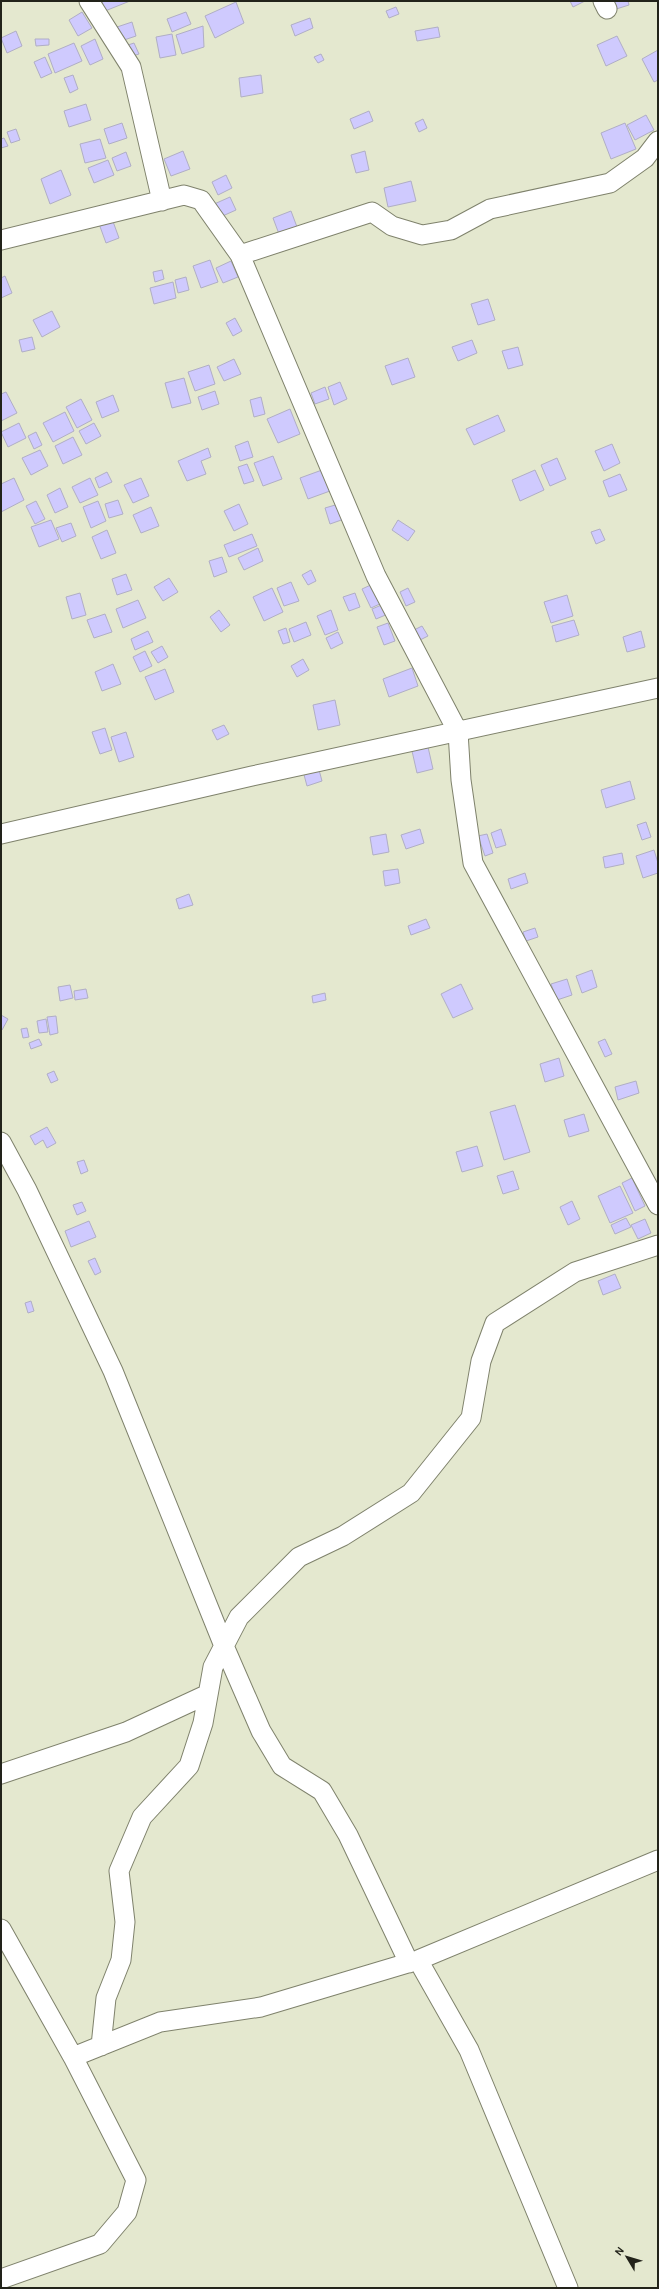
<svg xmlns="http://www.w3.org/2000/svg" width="659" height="2289" font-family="Karla,sans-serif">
<rect width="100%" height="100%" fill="#e4e8cf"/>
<path fill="#cfcafe" stroke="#b0aec5" d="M102,1H130L105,11Z
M570,1H585L573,7Z
M610,1H628L629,5L613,10Z
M236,2L244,23L215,38L205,16Z
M396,7L399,14L389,18L386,11Z
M82,12L92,28L78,36L69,20Z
M186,12L191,24L172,32L167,19Z
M310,18L313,28L295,36L291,25Z
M132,22L136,36L121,41L117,27Z
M203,26L204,47L182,54L176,35Z
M438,27L440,37L417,41L415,31Z
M16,31L22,46L7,53L1,38Z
M172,34L176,55L160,58L156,37Z
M617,36L627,56L606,66L597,45Z
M35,39H49V45L36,46Z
M95,39L103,59L90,65L81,46Z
M74,43L82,61L55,73L48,54Z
M134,43L139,54L129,57L125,46Z
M658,50V80L654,82L642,59Z
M321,54L324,60L318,63L314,57Z
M45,57L52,73L41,78L34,62Z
M73,75L78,89L70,93L64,78Z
M261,75L263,93L241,97L239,78Z
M86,104L91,120L69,127L64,111Z
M369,111L373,121L354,129L350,119Z
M646,115L654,130L635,140L627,125Z
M423,119L427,128L419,132L415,123Z
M122,123L127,138L109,144L104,129Z
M625,123L636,149L611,159L601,133Z
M16,129L20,140L11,143L7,132Z
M4,138L8,146L1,148V139Z
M100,139L106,158L85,163L80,144Z
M183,151L190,169L171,176L164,159Z
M365,151L369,170L356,173L351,155Z
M126,152L131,166L117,171L112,158Z
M108,160L114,175L94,183L88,168Z
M61,170L71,195L50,204L41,179Z
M226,175L232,188L218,195L212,182Z
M411,181L416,201L388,207L384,188Z
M230,197L236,210L218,218L212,205Z
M291,211L297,227L279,234L273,218Z
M111,216L119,238L106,243L98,221Z
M210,260L218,282L201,288L193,266Z
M231,261L238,277L223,283L216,268Z
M162,270L164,279L155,282L153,272Z
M5,276L12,293L1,298V278Z
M186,277L189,290L178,293L175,280Z
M173,282L176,298L154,304L150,288Z
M488,299L495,320L478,325L471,304Z
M52,311L60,327L42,337L33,320Z
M235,318L242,331L233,336L226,323Z
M32,337L35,349L22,352L19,340Z
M472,340L477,353L458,361L452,347Z
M518,347L523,365L508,369L502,351Z
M408,358L415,377L392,385L385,366Z
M234,359L241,374L224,381L217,367Z
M209,365L215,384L195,391L188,372Z
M184,378L191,403L172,408L165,383Z
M340,382L347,399L334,405L328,387Z
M325,387L329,399L315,404L311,393Z
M215,391L219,404L202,410L198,397Z
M6,392L17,413L1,421V394Z
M113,395L119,411L102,418L96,402Z
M261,397L265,414L254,417L250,400Z
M81,399L92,420L77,428L66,407Z
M290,409L300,434L278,443L267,419Z
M65,412L74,431L53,442L43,423Z
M498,415L505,431L474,445L466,429Z
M19,423L26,438L8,447L1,432Z
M94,423L101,436L86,444L79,431Z
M36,432L42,445L34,449L28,436Z
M73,437L82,455L63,464L55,446Z
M248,441L253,457L240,461L235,446Z
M612,444L620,463L604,471L595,451Z
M208,448L211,457L201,461L206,474L187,481L178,461Z
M40,450L48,466L31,475L22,458Z
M273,456L282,479L263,486L254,463Z
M557,458L566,479L550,486L541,465Z
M247,464L254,481L244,484L238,467Z
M322,470L330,491L308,499L300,478Z
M535,470L544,490L520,501L512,480Z
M107,472L112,482L99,488L95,478Z
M620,474L627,490L609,497L603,481Z
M14,478L24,500L1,512V484Z
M90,478L98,495L80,503L72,487Z
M141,478L149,496L133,503L124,485Z
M60,488L68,507L55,513L47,495Z
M118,500L123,514L109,518L105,504Z
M36,501L45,519L35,524L26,506Z
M98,501L106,521L91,528L83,507Z
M342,503L347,518L330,524L325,508Z
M239,504L248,524L234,531L224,511Z
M151,507L159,526L141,533L133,515Z
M51,520L59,539L39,547L31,527Z
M398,520L415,531L408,541L392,530Z
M71,523L76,536L62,542L56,528Z
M600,529L605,540L596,544L591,532Z
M107,530L116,553L101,559L92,537Z
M252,534L257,546L229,557L224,545Z
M258,548L263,561L244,570L238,558Z
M222,557L227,572L214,577L209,561Z
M311,570L316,581L308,585L302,575Z
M126,574L132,590L117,595L112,579Z
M169,578L178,592L163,601L154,587Z
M291,582L299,601L284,606L277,588Z
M375,583L384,602L371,608L362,589Z
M272,588L283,612L264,621L253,597Z
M408,588L415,602L406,606L400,592Z
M80,593L86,615L72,619L66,597Z
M355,593L360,607L349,611L343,597Z
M567,595L573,616L551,623L544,602Z
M138,600L146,618L123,628L116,609Z
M384,604L388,614L376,619L372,609Z
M219,610L230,625L221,632L210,617Z
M331,610L338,630L325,635L317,616Z
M105,614L112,632L94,638L87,620Z
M574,620L579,635L556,642L552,626Z
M306,622L311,635L294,642L289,629Z
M388,623L395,641L384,645L377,627Z
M422,626L428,636L420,640L414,630Z
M286,628L290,642L283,644L278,631Z
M148,631L153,642L135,650L131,639Z
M641,631L645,647L627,652L623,637Z
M338,632L343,643L331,649L326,638Z
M162,646L168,657L158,663L151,652Z
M145,651L152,666L140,672L133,657Z
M303,659L309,670L297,677L291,666Z
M113,664L121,684L102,691L95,672Z
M412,668L418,686L389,697L383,679Z
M165,669L174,692L155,700L145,677Z
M335,700L340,725L318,730L313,705Z
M224,725L229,734L217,740L212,730Z
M105,728L112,750L100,754L92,732Z
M126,732L134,757L119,762L111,737Z
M428,747L433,769L417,773L412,751Z
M318,766L322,781L307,786L303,771Z
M630,781L635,799L606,808L601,790Z
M646,822L651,837L642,840L637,825Z
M420,829L424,843L406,849L401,835Z
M501,829L506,845L496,848L491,833Z
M386,834L389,852L373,855L370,837Z
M487,834L493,853L485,856L478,836Z
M654,850L658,863V873L643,878L636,856Z
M622,853L624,864L605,868L603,857Z
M398,869L400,883L385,886L383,871Z
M525,873L528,883L511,889L508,879Z
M189,894L193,905L179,909L176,899Z
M426,919L430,928L411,935L408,926Z
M535,928L538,937L526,941L523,932Z
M592,970L597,987L582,993L576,976Z
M567,979L572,995L557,1000L551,984Z
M461,984L473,1009L453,1018L441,994Z
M70,985L73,998L60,1001L58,987Z
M86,989L88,998L75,1000L74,991Z
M325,993L326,1000L313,1003L312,996Z
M1,1015L8,1019L2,1030L1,1029Z
M56,1016L58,1033L50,1035L47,1017Z
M46,1019L48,1032L39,1033L37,1021Z
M27,1028L29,1037L23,1038L21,1029Z
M39,1039L42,1045L31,1049L29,1043Z
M605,1039L612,1054L605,1057L598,1042Z
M559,1058L564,1076L545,1082L540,1064Z
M54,1071L58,1080L51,1083L47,1074Z
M636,1081L639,1093L618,1100L615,1087Z
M515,1105L530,1152L504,1160L490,1112Z
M584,1114L589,1131L569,1137L564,1120Z
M47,1127L56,1143L47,1148L43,1140L35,1145L30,1136Z
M477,1146L483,1166L462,1172L456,1152Z
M84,1160L88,1171L81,1174L77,1162Z
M513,1171L519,1189L503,1194L497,1176Z
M632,1178L645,1206L635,1211L622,1183Z
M620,1186L633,1213L610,1223L598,1196Z
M572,1201L580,1219L568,1225L560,1207Z
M82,1202L86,1211L77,1215L73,1205Z
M626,1218L631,1227L615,1234L611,1225Z
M645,1219L651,1233L638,1239L631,1225Z
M89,1221L96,1237L71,1247L65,1231Z
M95,1258L101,1272L95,1275L88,1261Z
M615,1274L621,1288L603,1295L598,1281Z
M31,1301L34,1311L28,1313L25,1303Z"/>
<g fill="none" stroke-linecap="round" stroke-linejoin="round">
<g stroke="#7f826c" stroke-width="21">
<path id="minor" d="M89,1L131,67L162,201
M603,1L607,9
M1,240L184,195L201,200L240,255L376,576L458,732L461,780L473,863L658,1205
M240,255L372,212L392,226L422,235L451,230L490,209L610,183L645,158L658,141
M1,834L252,776L658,688
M1,1142L27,1190L113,1371L224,1646L261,1731L282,1766L322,1791L348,1835L409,1963
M1,1774L126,1732L208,1694
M1,1929L73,2057
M418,1960L469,2050L568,2288
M101,2046L106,1998L121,1960L125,1922L119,1871L142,1817L189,1766L203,1723L213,1667L239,1617L299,1557L343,1536L411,1493L471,1418L481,1361L495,1323L575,1272L658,1245
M1,2279L100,2244L127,2212L136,2180L73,2057L160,2022L261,2007L418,1960L658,1860"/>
</g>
<use href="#minor" stroke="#fff" stroke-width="19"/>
</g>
<rect width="659" height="2289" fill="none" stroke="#22231a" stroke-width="4"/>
<g transform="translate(627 2257) rotate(308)" stroke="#e4e8cf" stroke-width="3" paint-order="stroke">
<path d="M0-3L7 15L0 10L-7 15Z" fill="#22231a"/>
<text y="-6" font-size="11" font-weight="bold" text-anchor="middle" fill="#22231a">N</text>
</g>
</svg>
